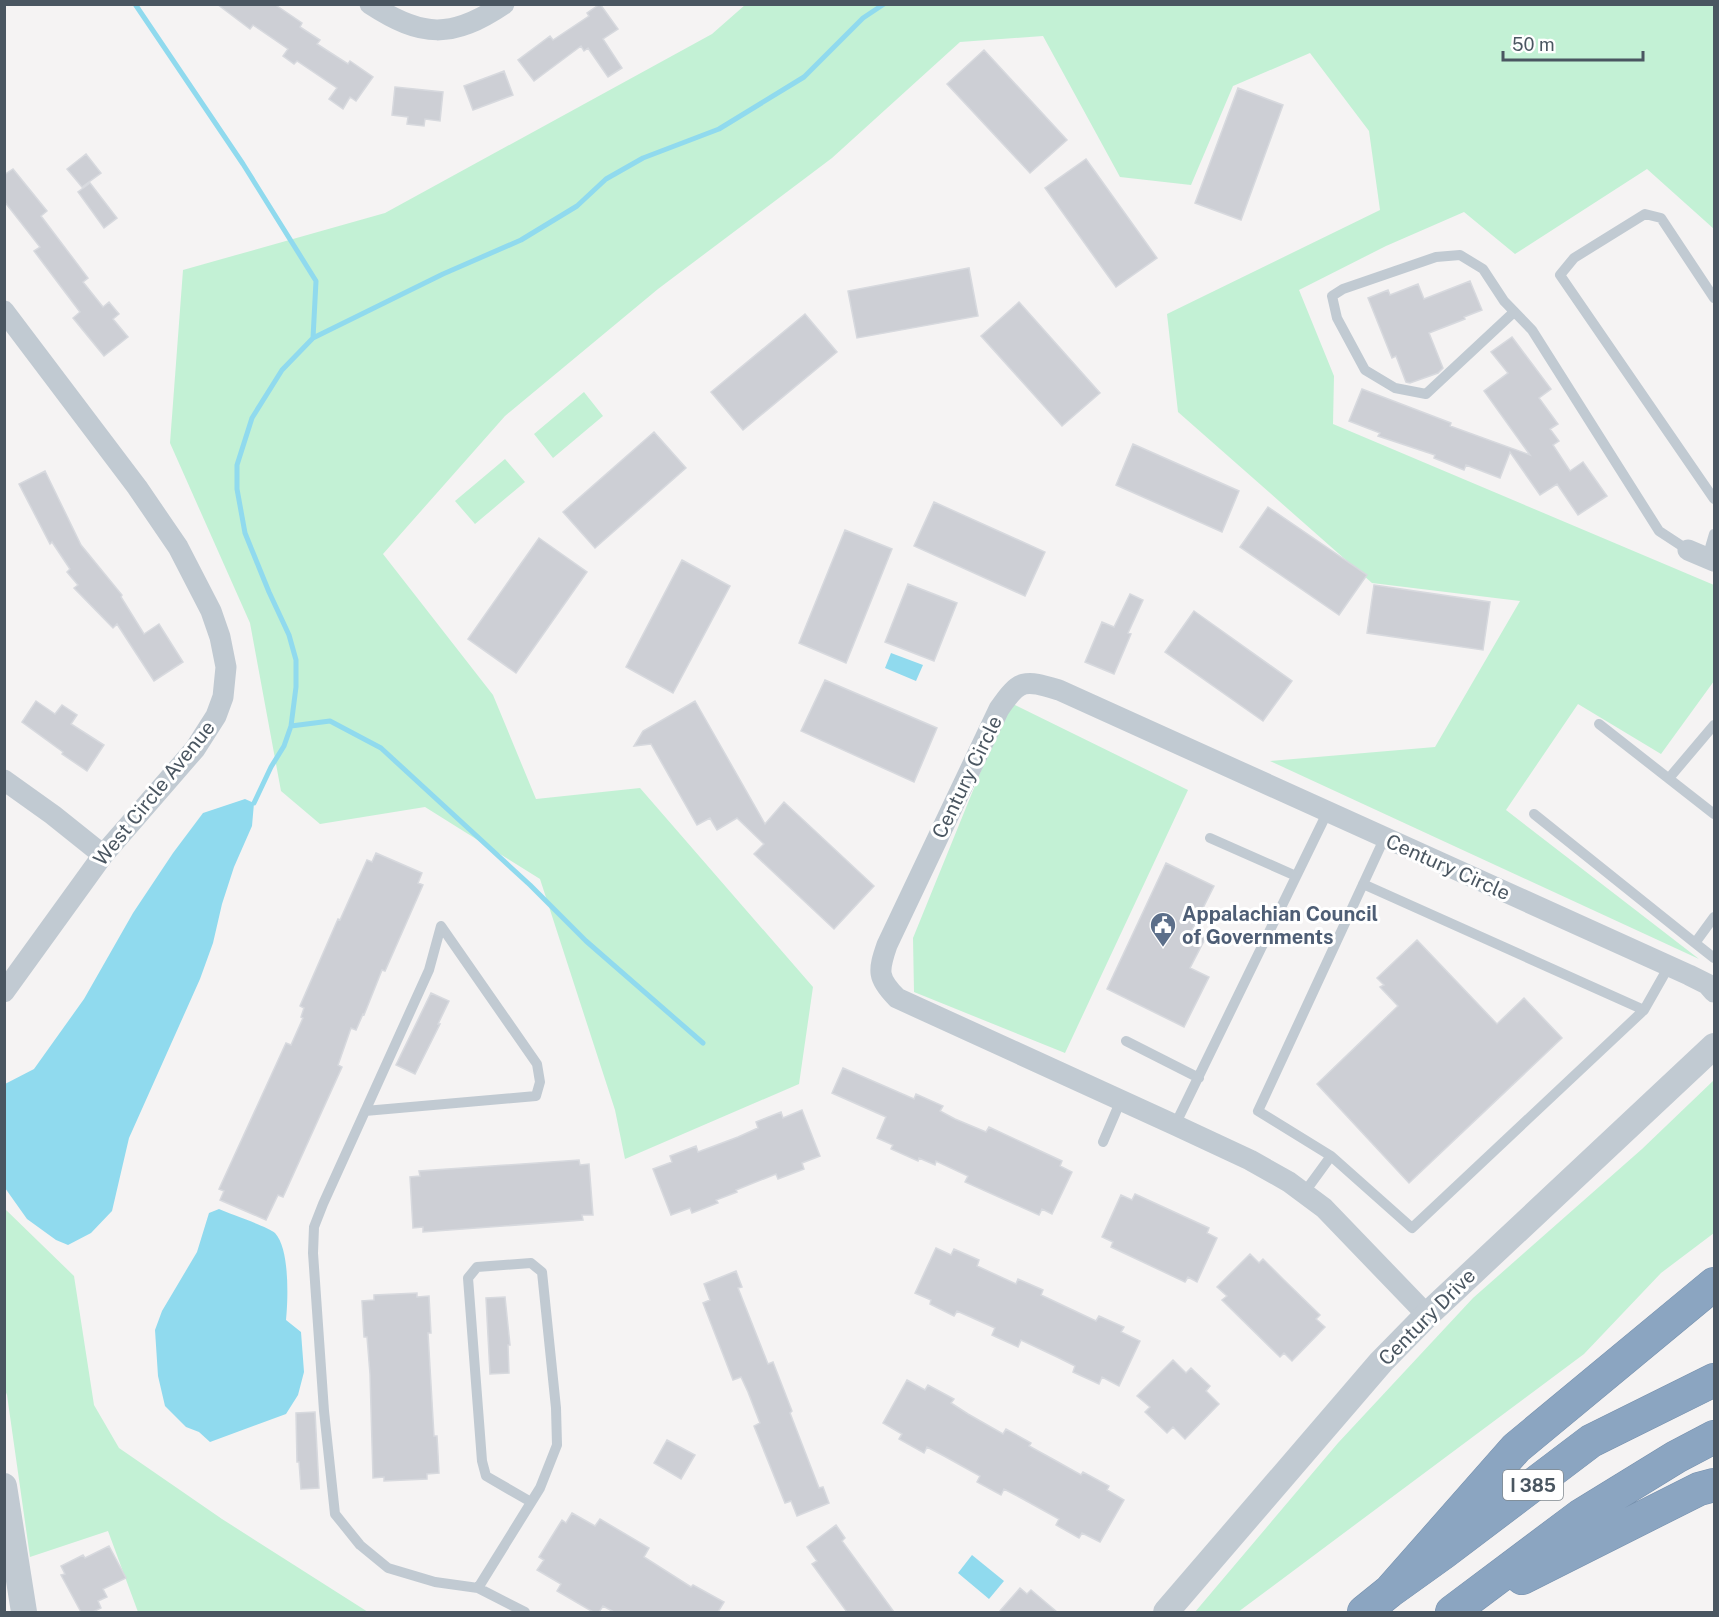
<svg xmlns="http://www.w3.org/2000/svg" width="1719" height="1617" font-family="'Public Sans',sans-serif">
<rect width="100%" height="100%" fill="#f5f3f3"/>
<path fill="#c3f1d5" d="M745,5H1714V229L1647,169L1515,254L1464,212L1386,246L1299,290L1334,376L1333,424L1714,585V681L1661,754L1578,704L1506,810L1699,959L1270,761L1435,747L1520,601L1372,583L1178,412L1167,314L1380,210L1369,131L1310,53L1233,86L1191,185L1120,177L1043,36L960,42L832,158L658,289L505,416L383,554L493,695L536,799L640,788L813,987L799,1084L625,1159L615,1110L540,879L425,807L320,824L281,791L250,623L170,443L183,270L385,213L712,34Z
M584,392L603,416L553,458L534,434Z
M505,459L525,482L475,524L455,501Z
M1009,702L1188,790L1065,1053L914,992L913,938Z
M1714,1080V1233L1661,1273L1584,1354L1238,1612H1195L1338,1443L1473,1298L1642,1149Z
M4,1208L74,1276L94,1405L119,1448L222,1519L368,1612H138L108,1531L30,1557L7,1395L5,1390Z"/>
<path fill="#90daee" d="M891,653L923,665L916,681L885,668Z
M245,799L254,803L252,826L234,867L222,904L213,943L200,979L129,1138L112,1211L91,1233L68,1245L56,1240L27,1219L5,1188V1084L34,1069L84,999L133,913L173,853L203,813Z
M219,1209C230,1214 269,1227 275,1233C290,1249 288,1300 286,1320L301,1332L304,1372L298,1395L286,1414L210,1442L199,1432L186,1427L165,1406L158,1376L155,1330L162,1311L197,1252L209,1213Z
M972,1555L1004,1581L989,1599L958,1573Z"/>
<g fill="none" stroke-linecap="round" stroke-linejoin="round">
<path stroke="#90daee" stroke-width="5" d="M135,4L243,164L316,281L313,338
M291,726L330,721L381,748L530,885L586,941L703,1043
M254,803L271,767L284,746L291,726L296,687V660L289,635L269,592L245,533L237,489V465L252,418L282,370L313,338L443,274L521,240L577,206L606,179L643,158L719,129L804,77L863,18L884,4"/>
</g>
<path fill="#cdcfd5" stroke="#d7d9de" stroke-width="1.5" d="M217,4H274L302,23L300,27L320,40L317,44L348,64L350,61L373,77L356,101L350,97L343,109L329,99L337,88L297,61L294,64L283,56L288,49L253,25L250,29Z
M600,4L618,29L603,39L622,68L608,77L588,48L584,51L581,46L534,81L518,60L550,36L553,40L589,16L587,13Z
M984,50L1067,140L1030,173L947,84Z
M504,71L513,95L473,110L464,86Z
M395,87L443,92L440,121L425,119L424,126L407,124L408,117L392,115Z
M1238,88L1283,105L1241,220L1195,203Z
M86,154L101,173L82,187L67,169Z
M1086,159L1157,258L1116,287L1045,188Z
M13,169L47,211L41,216L88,278L83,282L103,307L109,302L119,314L113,319L128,337L104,356L73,318L80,312L34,251L40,247L4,201V175Z
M90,183L117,218L104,228L78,192Z
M969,268L978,316L857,338L848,291Z
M1470,281L1482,310L1464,317L1465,319L1429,333L1443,368L1438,373L1410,383L1406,382L1396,356L1392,358L1368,298L1388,290L1390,295L1418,284L1424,299Z
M1019,302L1100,393L1062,426L981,336Z
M805,314L837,352L743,430L711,392Z
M1512,337L1551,389L1539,398L1558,424L1550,429L1559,441L1553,445L1570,471L1583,462L1607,496L1578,515L1557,484L1540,495L1510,452L1500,478L1466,465L1464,470L1434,458L1435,455L1378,436L1380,433L1349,421L1362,389L1451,423L1450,426L1530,455L1484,391L1508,373L1491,352Z
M654,432L686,468L595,548L563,512Z
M1133,444L1239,491L1222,532L1116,485Z
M45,471L81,545L122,595L121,597L144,634L159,624L183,662L154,681L117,624L113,628L74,588L78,585L67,572L70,569L52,542L50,544L19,484Z
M934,502L1045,552L1025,596L914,546Z
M1268,507L1367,575L1339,615L1240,547Z
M845,530L892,549L846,663L799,643Z
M539,538L587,572L516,673L468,639Z
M682,560L730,586L673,693L626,667Z
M908,584L957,603L934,661L885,642Z
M1374,585L1490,602L1483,650L1367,633Z
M1130,594L1143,600L1128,633L1131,634L1114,674L1085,662L1102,622L1114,627Z
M1194,611L1292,681L1263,721L1165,652Z
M825,680L937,728L914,782L801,731Z
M36,701L55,714L62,705L77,715L71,724L104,745L87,771L62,754L63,752L22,722Z
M695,701L765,824L784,802L874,886L834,929L754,854L764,844L737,818L717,830L710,818L697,825L651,744L634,746L643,731Z
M376,853L422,873L418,883L423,885L385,971L382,970L364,1015L363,1014L356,1030L351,1028L338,1065L342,1067L283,1197L278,1195L266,1220L220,1200L224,1191L219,1189L286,1043L291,1045L303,1018L301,1017L304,1008L300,1006L338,919L340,920L367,860L372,862Z
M1166,863L1214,886L1192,930L1206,937L1190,968L1209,977L1184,1027L1107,989Z
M1417,940L1497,1024L1524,998L1562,1038L1409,1183L1317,1084L1398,1006L1380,987L1384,985L1377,978Z
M431,993L449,1001L438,1024H440L415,1074L396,1065Z
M843,1068L914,1099L916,1094L943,1106L940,1111L955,1119L986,1132L989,1127L1062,1161L1060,1166L1072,1172L1052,1214L1042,1209L1039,1215L965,1182L968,1176L936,1161L935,1165L919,1158L918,1161L891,1149L893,1145L877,1138L886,1117L832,1093Z
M802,1110L820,1156L802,1163L804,1169L778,1179L776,1174L736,1190L737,1192L716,1200L718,1203L692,1213L690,1208L671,1215L653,1169L672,1162L670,1156L696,1146L698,1152L738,1137L758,1128L756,1122L781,1112L783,1118Z
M579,1160L580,1165L589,1164L593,1215H582L583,1220L423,1232V1227L413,1228L410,1177L420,1176L419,1171Z
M1135,1194L1209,1228L1207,1233L1217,1238L1197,1282L1188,1277L1185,1282L1111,1247L1113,1242L1102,1237L1121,1195L1132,1200Z
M936,1248L951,1255L954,1249L979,1260L977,1266L1016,1284L1018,1279L1043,1290L1041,1295L1096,1321L1099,1316L1124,1327L1121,1332L1140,1341L1119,1386L1102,1377L1099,1384L1073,1372L1075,1366L1057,1357L1021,1340L1018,1347L992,1335L995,1328L957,1311L954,1316L930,1304L931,1300L915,1293Z
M1250,1254L1259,1263L1263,1259L1283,1279L1320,1315L1316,1319L1325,1327L1292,1361L1284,1353L1280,1357L1222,1300L1227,1296L1217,1287Z
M736,1271L742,1287L738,1288L768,1364L773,1362L792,1411L790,1413L819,1488L823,1487L829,1503L797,1516L791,1501L785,1503L754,1426L760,1423L748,1392L741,1377L733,1380L703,1303L710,1300L704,1284Z
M417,1293V1297L429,1296L431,1333H428L434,1436H437L439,1473L427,1474V1479L384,1481V1477L373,1478L370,1374L367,1337H364L362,1301L374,1300V1295Z
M505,1297L510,1345H508L509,1373L490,1374L486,1298Z
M1173,1360L1186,1373L1191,1368L1210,1386L1206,1391L1219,1404L1185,1439L1173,1427L1167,1433L1145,1412L1150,1407L1137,1396Z
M907,1380L925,1390L928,1385L954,1399L951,1403L968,1414L1003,1434L1006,1429L1031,1443L1029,1446L1058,1462L1081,1475L1083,1472L1109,1486L1107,1490L1124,1500L1100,1542L1082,1533L1079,1538L1056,1525L1059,1519L1021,1498L1004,1489L1001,1495L977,1482L980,1476L944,1456L927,1447L924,1453L899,1439L902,1434L883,1423Z
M315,1412L319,1488L301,1489L299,1462H297L296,1413Z
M667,1440L695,1455L681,1479L654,1463Z
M572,1513L595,1526L600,1519L649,1548L644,1557L691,1587L693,1585L724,1602L718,1612H614L603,1606L599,1612H593L557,1591L561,1584L537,1570L544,1560L539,1557L562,1520L566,1523Z
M836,1525L845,1538L842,1541L894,1612H847L812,1564L817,1561L807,1547Z
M109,1546L126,1578L103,1589L107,1597L98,1601L101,1608L93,1612H81L61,1575L65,1574L61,1566L83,1555L85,1558Z
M1020,1588L1027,1594L1031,1590L1057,1612H999Z"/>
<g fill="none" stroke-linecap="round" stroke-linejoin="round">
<g stroke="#7690ad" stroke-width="34">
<path id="motorway" d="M1522,1578L1699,1489L1714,1485
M1390,1591L1516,1448L1714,1284
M1364,1612L1390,1591L1443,1553L1591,1441L1714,1380
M1452,1612L1580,1516L1676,1457L1714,1437"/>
</g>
<path stroke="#c1cad2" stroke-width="10" d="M1714,298L1661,218L1645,214L1574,258L1560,275L1714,499
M1514,312L1426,394L1395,388L1365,370L1337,318L1332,296L1343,289L1436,257L1460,255L1483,269L1504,301L1532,330L1659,531L1688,550
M1707,558L1714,534
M1599,724L1714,814
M1670,777L1714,725
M1534,814L1695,943
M1210,838L1296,876
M1363,884L1644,1010L1669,966
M1714,917L1695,943L1714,958
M1126,1041L1199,1078
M365,1111L536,1096L540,1082L537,1064L441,926L429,970L323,1204L314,1227L313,1253L324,1411L335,1514L360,1545L388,1568L435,1582L478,1588L525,1612
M1175,1125L1327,813
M1103,1142L1121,1100
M1331,1156L1412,1228L1644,1010
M1304,1193L1331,1156L1258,1111L1384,839
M478,1588L540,1488L557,1445L556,1408L542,1272L531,1263L477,1267L468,1278L482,1461L486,1476L531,1502"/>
<path stroke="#c1cad2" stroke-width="21" d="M370,4C422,38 452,39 504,4
M4,311L137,487L178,547L211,611L220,637L226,667L223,697L216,716L195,749L103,855L4,992
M1688,550L1714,561
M4,780L53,815L103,855
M1427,1315L1324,1208L1289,1182L1250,1160L1175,1125L897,998C877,978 878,971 887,945L999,709C1020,678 1025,680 1059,690L1689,975L1707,984L1714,992"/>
<path stroke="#c1cad2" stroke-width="26" d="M4,1486L24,1612
M1166,1612L1381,1362L1427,1315L1714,1046"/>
<use href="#motorway" stroke="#8ba5c1" stroke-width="33"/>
</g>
<defs>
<g id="civic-pin" transform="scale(1.35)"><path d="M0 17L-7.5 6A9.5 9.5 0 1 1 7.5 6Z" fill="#5c6f8a" stroke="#fff"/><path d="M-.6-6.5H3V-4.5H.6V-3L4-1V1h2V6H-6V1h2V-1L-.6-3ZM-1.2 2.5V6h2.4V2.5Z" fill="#fff"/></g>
</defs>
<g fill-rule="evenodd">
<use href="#civic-pin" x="1163" y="925"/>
</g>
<g text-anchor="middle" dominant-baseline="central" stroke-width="6" stroke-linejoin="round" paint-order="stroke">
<rect fill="#fff" stroke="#808990" stroke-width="1.5" x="1503" y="1470" width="60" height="30" rx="4.5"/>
<g font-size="18" font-weight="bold" fill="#4a5661">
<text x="1533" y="1485">I 385</text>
</g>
<g font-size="20" fill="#4a5661" stroke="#fff">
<text transform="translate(967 777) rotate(-64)">Century Circle</text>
<text transform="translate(154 793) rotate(-51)">West Circle Avenue</text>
<text transform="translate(1448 867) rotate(24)">Century Circle</text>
<text transform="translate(1427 1317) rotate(-45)">Century Drive</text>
</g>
<g font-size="20" font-weight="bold" fill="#4e5e75" stroke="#fff" text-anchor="start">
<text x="1182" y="914">Appalachian Council<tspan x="1182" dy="23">of Governments</tspan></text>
</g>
</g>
<rect width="1719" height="1617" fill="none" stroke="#4a5661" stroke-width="12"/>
<path d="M1503 51v9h140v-9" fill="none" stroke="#4a5661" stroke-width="3"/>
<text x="1512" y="51" font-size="18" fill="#4a5661" stroke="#ffffff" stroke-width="4.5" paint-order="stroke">50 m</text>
</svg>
